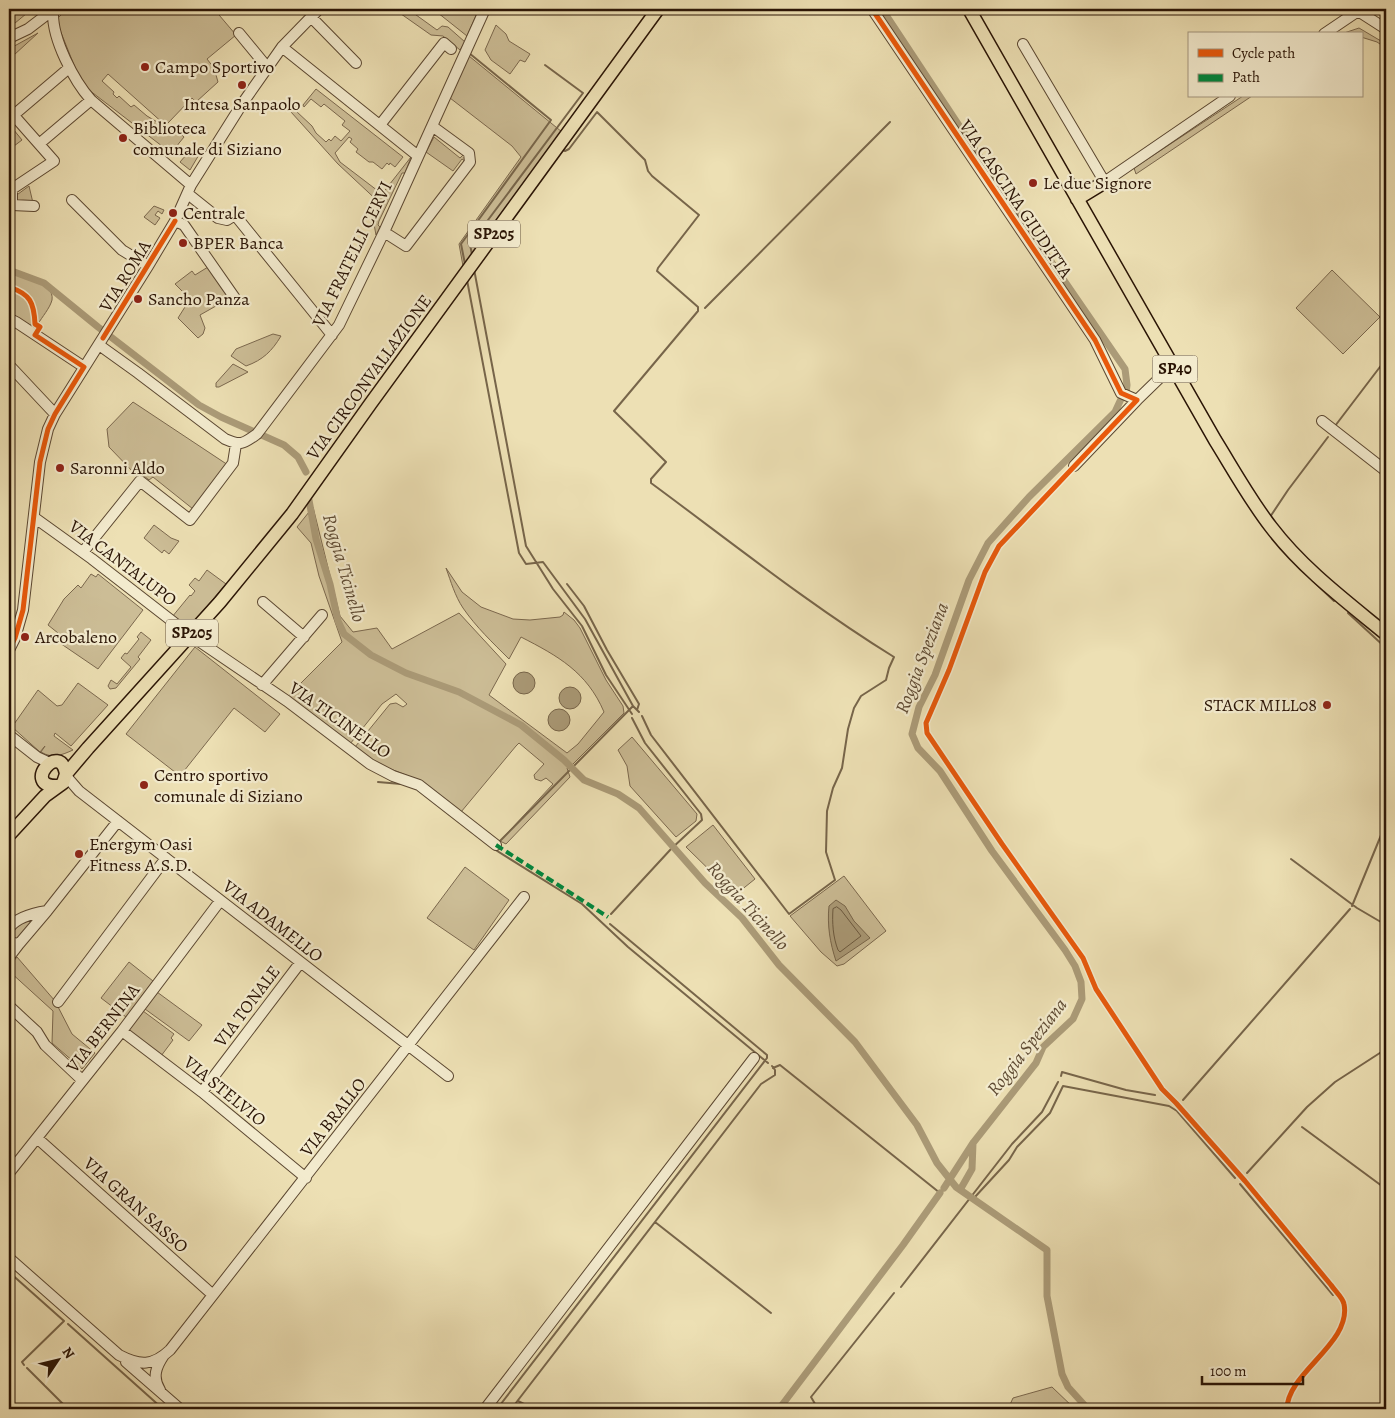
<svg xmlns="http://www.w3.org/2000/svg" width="1395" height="1418" font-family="Alegreya,serif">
<rect width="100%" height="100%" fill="#ede0b4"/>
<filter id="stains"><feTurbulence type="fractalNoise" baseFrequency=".004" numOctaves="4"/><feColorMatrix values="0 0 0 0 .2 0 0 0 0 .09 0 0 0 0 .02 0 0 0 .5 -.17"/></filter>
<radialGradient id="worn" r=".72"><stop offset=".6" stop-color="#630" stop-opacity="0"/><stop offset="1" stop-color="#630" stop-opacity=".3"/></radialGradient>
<path fill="#ccbd96" stroke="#7b684e" d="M9,9H32L9,28Z
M67,9H214L236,35L207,59L214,68L218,82L196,102L192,98L168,123L164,124L108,74L102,81L114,92L113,94L117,98L119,96L131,107L134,105L147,116L164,126L173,127L184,137L171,153L89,90L76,70L60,30L58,18Z
M394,9H414L412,12L437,30L442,26L448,27L465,42L460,50L443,36L431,35Z
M433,9H479L467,36Z
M496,25L506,34L509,41L530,54L525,62L520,60L510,74L491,60L485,50Z
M1359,28L1386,44V48L1377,42L1361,37V34H1341Z
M38,33L14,55L9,49Z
M469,56L562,132L463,266L459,244L521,157L512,146L450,98Z
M316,89L403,157L395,167L390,163L389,165L387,163L382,169L373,162H369L356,152L358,149L350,142L352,139L349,137L335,153L340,162L382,194L411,157L405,173H402L379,221L378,225L380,227L376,235L374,224L383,206L338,164L291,112L296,106V111L312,126L316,133L326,142L329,139L331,141L335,136L341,141L350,131L342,125L345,121L324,104L321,107L311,99L304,107L303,105Z
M1243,96H1252L1136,174L1134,168Z
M9,124L22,140L14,146L9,139Z
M434,137L460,158L464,154L466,162L462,159L453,171L426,152Z
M193,147L200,153L190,170L180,162Z
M29,186L33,203L14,201V197Z
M154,206L164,210L162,214L158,211L155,215L160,218L155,225L144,217Z
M208,267L226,291L230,301L227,303L223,302L200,315L205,328L203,334L198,338L178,318L190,299L175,284L192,271L195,275Z
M1332,270L1380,317L1343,354L1296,308Z
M9,271C21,276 55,282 52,300C50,308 42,317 38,324L34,321L31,326L9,312Z
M273,334L281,336C272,351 263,360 246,366L231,356L236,349Z
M233,364L248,372L219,387H216V383Z
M133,402L228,465L193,509L153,477L149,480L138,471L135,474L109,447L107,429Z
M313,507L340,616L353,632L377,628L392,649L459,613L506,664L489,695L567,753L578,744L604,712C587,672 558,656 521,637L509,659C493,643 476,627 463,608C455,596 451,582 446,568L462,592L481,607L513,619L530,620L560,617L563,615L564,612L574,620L580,628L606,680L623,706L624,713L572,765L567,768L570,777L506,844L500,841L553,784L546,778L541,781L535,779L534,775L544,764L519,743L516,746L461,812L416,779L378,764L355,747L390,704L396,703L403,707L407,704L396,694L382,704L350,744L286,698L342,642L319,576L311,543L297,527Z
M154,525L171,538L179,541L169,554L164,550L162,553L144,538Z
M207,570L226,584L189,627H187L172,617L190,595L191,596L195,591L189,585L195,578L199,581Z
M91,574L96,577L98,574L143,610L98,669L54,639L58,633L48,625L64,599L78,585L81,588Z
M141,632L151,640L138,657L140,659L116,688L110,689L108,686L111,680L117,684L131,667L121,658L125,653L127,654L139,639L137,637Z
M195,647L280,714L265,732L234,708L180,776L126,734Z
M78,683L108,705L71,746L55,733L54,736L73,750C62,755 52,759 41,752L45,746L40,752L12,727L38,690L57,706L62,705Z
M632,737L697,814L696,821L676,837L630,786L627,766L618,750Z
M713,825L755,879L735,895L686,847Z
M465,867L509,900L474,950L427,918Z
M844,876L886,931L844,964L837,966L821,952L790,916Z
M37,916L19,939L15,940L10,937L12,928Z
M17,957L55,1001L72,1034L95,1053L82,1069L52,1043L53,1011L9,971V967Z
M129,962L153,981L126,1017L101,998Z
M157,992L202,1025L189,1041L145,1009Z
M143,1011L174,1034L171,1038L173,1040L161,1056L129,1030Z
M1052,1387L1075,1409H1008L1013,1398Z"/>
<path fill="#ab9b78" stroke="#77654a" d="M513 683a11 11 0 1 1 22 0a11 11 0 1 1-22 0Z
M559 698a11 11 0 1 1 22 0a11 11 0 1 1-22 0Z
M548 720a11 11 0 1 1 22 0a11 11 0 1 1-22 0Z
M836,900L845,906L854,921L870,938L836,961C830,943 827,925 829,906Z"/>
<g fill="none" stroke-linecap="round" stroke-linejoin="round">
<path stroke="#6a583e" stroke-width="1" d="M837,907L841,910L861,936L840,952L838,950C833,937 832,923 833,909Z"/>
<path stroke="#77654a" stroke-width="2" d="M561,149L565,151L569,149L597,112L645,160L648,171L652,176L699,215L658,268L657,271L698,307V311L614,411L666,462L651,479V483C731,542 810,605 894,657L889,668L886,680L861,696L854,708L848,729L842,768L833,788L827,811L826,852L835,880L789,914L651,735L642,716
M472,255L470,244L583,93L545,65
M465,264L461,244L551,120L469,53
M474,269L526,546L553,589L582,626L606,675L632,714
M467,280L519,553L526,564L543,562L585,619L633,706L639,712
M705,308L890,122
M1335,426L1386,359
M1270,517L1288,490L1328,437
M1312,580L1334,601
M567,584L584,606L607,650L639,704L637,710
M1348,613L1386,648
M378,782L401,784
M498,843L633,706
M494,849L582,904L628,947L768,1063
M1291,859L1357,908L1386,925
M1352,906L1386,823
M611,914L671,849L702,820L701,814L645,743L632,718
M773,1068L780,1065L940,1193
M1061,1076L1062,1072L1126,1090L1155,1095
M1183,1100L1350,909
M1302,1127L1386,1189
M1247,1173L1307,1107L1335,1082L1386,1049
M1240,1184L1333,1295
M974,1198L1009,1160L1017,1147L1050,1113L1063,1086L1169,1106L1177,1111L1235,1178
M655,1222L771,1313
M9,1272L64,1321L22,1362L24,1365
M901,1287L1012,1144L1042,1112L1058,1082
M68,1324L163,1409
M27,1368L68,1409
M518,1401L534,1409
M497,1409L767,1058V1055L610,924
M506,1409L512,1408L761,1084L775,1075V1070L772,1066
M818,1409L811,1397L894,1293"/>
<path stroke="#ab9b78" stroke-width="7" d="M882,9L997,183L1125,369L1127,385L1126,393
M9,270L44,283L98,327L199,405L221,417L284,445L298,457L306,472
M309,500L316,539L330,584L338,621L344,634L371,655L406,673L459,692L521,725L564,760L584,780L618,794L639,808L705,883L742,918L779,965L855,1042L917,1125L937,1163L956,1187L1047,1250V1296L1062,1374L1068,1387L1088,1409
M944,1188L973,1143L1036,1063L1043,1047L1073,1019L1082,999L1081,982L1075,966L1065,950L992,851L940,771L918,748L912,734L919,707L935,675L969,580L988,543L1029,497L1115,412L1121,399
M960,1190L972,1169L973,1143
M779,1409L903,1245L940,1193"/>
<g stroke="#5b4731" stroke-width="12">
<path id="minor" d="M872,9L1095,340L1121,393L1137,400
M1358,11L1386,29
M53,12C52,39 74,81 91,100L191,185
M311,17L356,63
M239,33L267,67
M1324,34L1361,9
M9,38L28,29L45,16L46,12
M1023,44L1104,181
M282,47L418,156
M9,110L54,161L12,189H9
M9,119L69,68
M380,125L444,43L451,49
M39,144L91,100
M1100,185L1230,96
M12,189V205L34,206
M188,194L218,218L227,220L235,215L332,335
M72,200L122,250L148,266
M175,221L184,225L237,301
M384,232L406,246L470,162L469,153L432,126
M9,323L12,320L16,322L84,367
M99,345L138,373L225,439C241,446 243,444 257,434L339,325L384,232L485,9
M9,365L55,414
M1322,421L1386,471
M1074,466L1137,400L1173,365
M35,518L92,559L190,635L287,701L370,764L393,776L419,785L496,845
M83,552L140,481L190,520L233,463L236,444
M263,602L304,637
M9,650L15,638L23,610L40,462L48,429L55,414L148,266L175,221L191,185L242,104L282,47L319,9
M262,685L322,615
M9,735L37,757L50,763
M66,776L79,791L448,1076
M9,928C17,917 34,913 47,911
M9,940L13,943L19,944L47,911L118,821
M9,957L19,944
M58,1002L166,858
M9,1006L37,1032L45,1045L82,1080
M122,1031L202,1092L306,1178
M202,1092L300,963
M37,1138L213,1295
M9,1173L122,1031L220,901
M9,1258L119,1355C140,1366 153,1366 170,1350L524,897
M126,1362L180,1409
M160,1390C152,1377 156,1367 164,1355
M485,1409L754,1058"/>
</g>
<g stroke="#2a1405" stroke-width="15">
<path id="major" d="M969,9L1215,440C1233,469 1250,500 1271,527C1303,569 1346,601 1386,634
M1077,199L1100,185
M57,786C21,787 60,739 66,774
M9,835L45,796L63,783L66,774L88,748L220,602L292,514L371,403L658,9"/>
</g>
<use href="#minor" stroke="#f3ebce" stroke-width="10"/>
<use href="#major" stroke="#ede0b4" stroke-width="12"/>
<path stroke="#00873e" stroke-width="4" stroke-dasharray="8 4" stroke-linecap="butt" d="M496,845L608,917"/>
<g stroke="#f3ebce" stroke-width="8">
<path id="cycleway" d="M872,9L1095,340L1121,393L1137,400L999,546L985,572L949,670L926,723L927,733L1002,844L1083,958L1096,989L1162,1089L1176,1103L1245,1181L1331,1285C1335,1291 1343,1298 1344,1304C1352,1343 1287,1373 1287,1409
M9,287C30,294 34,302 35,324L40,327L35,335L84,367L55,414L48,429L40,462L23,610L15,638L9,650
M103,338L175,221"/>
</g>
<use href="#cycleway" stroke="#e8590c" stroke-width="5"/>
</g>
<g fill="#8f2418" stroke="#f3ebce" stroke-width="2">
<circle cx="145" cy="67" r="5"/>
<circle cx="242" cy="85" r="5"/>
<circle cx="123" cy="138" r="5"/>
<circle cx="1033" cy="183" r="5"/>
<circle cx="173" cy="213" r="5"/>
<circle cx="183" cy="243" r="5"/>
<circle cx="138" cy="299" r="5"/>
<circle cx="60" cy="468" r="5"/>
<circle cx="25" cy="637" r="5"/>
<circle cx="1327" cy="705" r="5"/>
<circle cx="144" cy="785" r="5"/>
<circle cx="79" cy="854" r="5"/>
</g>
<g text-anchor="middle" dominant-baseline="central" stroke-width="4.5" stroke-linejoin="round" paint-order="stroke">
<g fill="#f3ebce" stroke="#665441" stroke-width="1">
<rect x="468" y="220.5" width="52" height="27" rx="4"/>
<rect x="1152.5" y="355.5" width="45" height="27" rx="4"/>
<rect x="166" y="619.5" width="52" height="27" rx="4"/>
</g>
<g font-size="16" font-weight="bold" fill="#2a1405">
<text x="494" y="234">SP205</text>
<text x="1175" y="369">SP40</text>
<text x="192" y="633">SP205</text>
</g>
<g font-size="18" fill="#2a1405" stroke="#f3ebce" text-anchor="start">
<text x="155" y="67">Campo Sportivo</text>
<text x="242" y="104" text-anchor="middle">Intesa Sanpaolo</text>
<text x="133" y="128">Biblioteca<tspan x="133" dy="21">comunale di Siziano</tspan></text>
<text x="1043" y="183">Le due Signore</text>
<text x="183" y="213">Centrale</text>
<text x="193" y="243">BPER Banca</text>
<text x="148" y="299">Sancho Panza</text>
<text x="70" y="468">Saronni Aldo</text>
<text x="35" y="637">Arcobaleno</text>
<text x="1317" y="705" text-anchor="end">STACK MILL08</text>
<text x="154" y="775">Centro sportivo<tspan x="154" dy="21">comunale di Siziano</tspan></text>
<text x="89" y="844">Energym Oasi<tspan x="89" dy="21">Fitness A.S.D.</tspan></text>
</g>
<g font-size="18" fill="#2a1405" stroke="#f3ebce">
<text transform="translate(1016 199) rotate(56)">VIA CASCINA GIUDITTA</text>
<text transform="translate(352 254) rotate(-64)">VIA FRATELLI CERVI</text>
<text transform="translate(125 276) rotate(-58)">VIA ROMA</text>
<text transform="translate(369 377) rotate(-54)">VIA CIRCONVALLAZIONE</text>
<text transform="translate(123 563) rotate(37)">VIA CANTALUPO</text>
<text transform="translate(340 720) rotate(35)">VIA TICINELLO</text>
<text transform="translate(273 921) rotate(38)">VIA ADAMELLO</text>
<text transform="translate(247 1006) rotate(-53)">VIA TONALE</text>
<text transform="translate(103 1028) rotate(-52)">VIA BERNINA</text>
<text transform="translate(225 1091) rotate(39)">VIA STELVIO</text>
<text transform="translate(333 1117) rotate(-52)">VIA BRALLO</text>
<text transform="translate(136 1205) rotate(42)">VIA GRAN SASSO</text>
</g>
<g font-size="19" font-style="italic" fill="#5e4a33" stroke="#f3ebce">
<text transform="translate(344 568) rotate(74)">Roggia Ticinello</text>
<text transform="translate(922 658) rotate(-69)">Roggia Speziana</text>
<text transform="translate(748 906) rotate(48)">Roggia Ticinello</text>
<text transform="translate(1027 1047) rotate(-52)">Roggia Speziana</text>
</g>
</g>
<rect width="1395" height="1418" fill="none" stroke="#ede0b4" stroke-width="30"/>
<rect x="10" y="10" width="1375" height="1398" fill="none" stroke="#2a1405" stroke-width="2.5"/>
<rect x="15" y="15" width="1365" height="1388" fill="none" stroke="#2a1405"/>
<rect x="1188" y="32" width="175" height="65" fill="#f3ebce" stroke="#a3957e"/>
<rect x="1198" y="49" width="25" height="8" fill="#e8590c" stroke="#a3957e"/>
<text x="1232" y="58" font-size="15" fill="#2a1405">Cycle path</text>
<rect x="1198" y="74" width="25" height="8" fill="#00873e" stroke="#a3957e"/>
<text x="1232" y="82" font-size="15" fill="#2a1405">Path</text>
<g transform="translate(58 1360) rotate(55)" stroke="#f3ebce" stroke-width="4" paint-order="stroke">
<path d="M0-4L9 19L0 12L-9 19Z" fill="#2a1405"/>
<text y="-8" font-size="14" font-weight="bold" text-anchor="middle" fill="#2a1405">N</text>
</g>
<path d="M1202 1376v8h101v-8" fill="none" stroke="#2a1405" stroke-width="2.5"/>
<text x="1210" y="1376" font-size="15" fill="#2a1405" stroke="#f3ebce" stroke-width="4" paint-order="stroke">100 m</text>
<rect width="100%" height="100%" filter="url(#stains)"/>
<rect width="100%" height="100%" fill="url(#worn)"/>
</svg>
